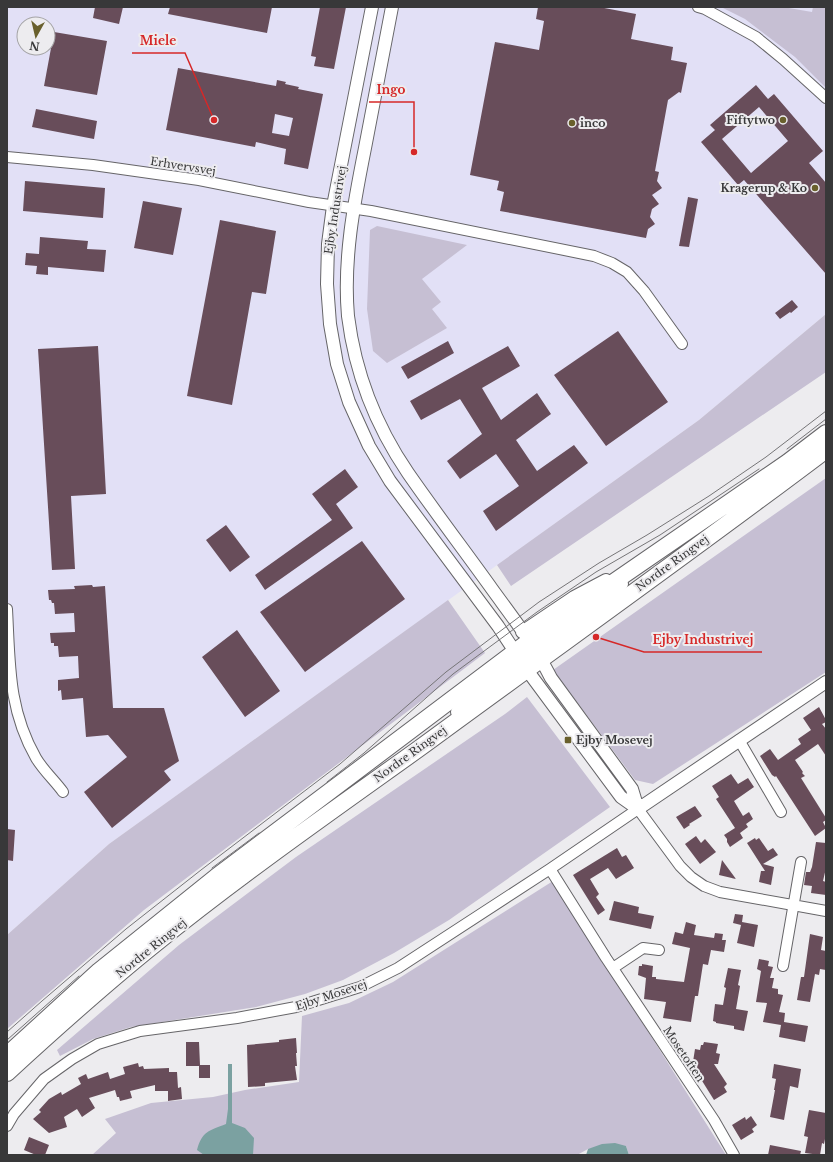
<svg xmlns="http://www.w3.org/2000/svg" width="833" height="1162" font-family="'Libre Baskerville',serif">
<rect width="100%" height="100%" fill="#edecef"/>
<path fill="#e2e0f6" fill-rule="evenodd" d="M7,7H826V314L699,420L109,844L7,935ZM24,24H48V48H24Z"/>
<path fill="#c6bfd3" d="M721,7H783L812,12L813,7H826V88L795,57L745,19Z
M377,226L467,245L422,279L441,302L432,309L447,328L387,363L373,351L367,309L370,230Z
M826,314V372L511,586L497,565L699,420Z
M826,478V672L653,784L635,780L553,670Z
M448,600L485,653L144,910L7,1029V935L109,844Z
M527,697L610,807L449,920L394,953L343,980L305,994L256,1007L131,1027L93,1039L60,1056L57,1050L179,945L296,857L505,714Z
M553,881L726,1155H629L626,1146L588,1149L577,1155H92L116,1133L105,1119L151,1103L213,1097L245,1090L299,1082L302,1016L349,1003L393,982Z"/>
<path fill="#7ba1a1" d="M228,1064H232V1123L245,1128L254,1138L253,1155H204L197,1150C202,1131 209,1131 226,1124L228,1109Z
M615,1143L626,1146L629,1155H586L588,1149L602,1144Z"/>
<path fill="#684d5a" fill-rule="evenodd" d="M95,7H123L119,24L93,18Z
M170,7H272L267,33L168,14Z
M320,7H346L334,69L314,66L316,57L311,56Z
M538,7H599L636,14L631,39L673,47L671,60L687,63L681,93L679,92L668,100L655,171L659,172L657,181L662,188L652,195L659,204L652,209L650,217L655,224L648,229L646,238L500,211L504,192L497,190L499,181L470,175L495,42L539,50L544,21L536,19Z
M54,32L107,41L97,95L44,86Z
M178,68L276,86L277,80L286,82L285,84L299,87L298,89L323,94L308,169L284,164L286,149L256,142L255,147L166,130ZM275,114L293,118L289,136L272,133Z
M756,85L768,99L774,94L823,151L809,163L826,183V274L744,180L738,185L701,142L715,130L710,125ZM759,107L788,141L751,173L722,139Z
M36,109L97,121L94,139L32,127Z
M25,181L105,188L103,218L23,211Z
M688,197L698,199L689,247L679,246Z
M143,201L182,208L173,255L134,248Z
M220,220L276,231L266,294L252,292L232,405L187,396Z
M40,237L88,241L87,249L106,250L104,272L48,267V275L36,274L37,266L25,265L26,253L39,254Z
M792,300L798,307L791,313L790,312L780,319L775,313Z
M618,331L668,402L606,446L554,375Z
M448,341L454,353L408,379L401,367Z
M98,346L106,494L71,496L75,569L52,570L38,349Z
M508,346L520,366L482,388L501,420L537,393L551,414L516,440L537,471L574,445L588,463L496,531L483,511L519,486L496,454L460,479L447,461L482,434L460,399L421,420L410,401Z
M345,469L358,487L336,504L353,528L265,590L255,575L332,520L312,494Z
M226,525L250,557L230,572L206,540Z
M362,541L405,599L305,672L260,612Z
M92,585L93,587L105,586L113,708H164L179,761L164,771L171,780L112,828L84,792L127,757L108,735L86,737L83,698L62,700L61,690L58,691V680L79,678L78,656L59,657L58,646H54V643H51L50,633L75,632L74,613L55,614L54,603H52L51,600H49L48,590L75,589L74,586Z
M237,630L280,691L245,717L202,657Z
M819,707L826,720V722L822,724L826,729V756L818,744L795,760L803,772L802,773L805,776L801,778L826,818V820L823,822L826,828L815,836L776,776L775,777L772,775L760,756L770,749L778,760L801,744L798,739L811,730L803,718Z
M731,774L738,784L748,778L754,787L734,801L743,816L749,812L753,819L746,824L748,827L740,833L743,838L730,847L727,842V839L724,835L735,828L716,799L719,797L712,786Z
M695,806L702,816L689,824L690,825L684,829L676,817Z
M7,829L15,830L13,861L7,860Z
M696,836L701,843L705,839L716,852L700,864L685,844Z
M755,838L756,840L759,838L768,851L773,848L778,855L763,864L774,867L771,885L759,882L761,871H765L747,843Z
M816,842L826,843V868L823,881L826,882V895L811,893L812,886L804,885L806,872H810L812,867Z
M617,848L622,857L626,855L634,868L616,879L608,868L590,879L599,894L596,897L605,910L598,915L573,875Z
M722,860L736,879L719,875Z
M614,901L639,907L638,913L654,916L651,929L609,920Z
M735,914L743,915L742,922L758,925L754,947L737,943L741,925L733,923Z
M686,922L696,925L694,935L714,938L715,933L723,934L722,940H726L724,952L711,950L708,965L703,964L698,996H695L691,1022L663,1018L666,1002L644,999L646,978L638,975L639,966H642V964L653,966L652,977H656V979L684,982L690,948L672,944L675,932L683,934Z
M810,934L823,937L821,950L826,951V970L820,969L819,975L815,974L810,1002L797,1000L801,977H804Z
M759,959L769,961L768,966L773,967L770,978H774L772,988L778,989V994L783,995L779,1012L785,1013L784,1022L808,1026L805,1042L779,1037L781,1025L763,1022L767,1003L756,1002L761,971L757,969Z
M728,968L741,970L738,985L740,986L736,1009L748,1011L744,1031L734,1029V1026L716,1023V1022L713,1021L715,1004L723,1005L726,988L724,987Z
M296,1038L297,1053H296L297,1066H295L297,1080L265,1083V1086L248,1087L247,1045L279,1042V1040Z
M186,1042H199L200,1065H210V1078H199V1066H186Z
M704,1042L718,1044L716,1053L720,1054L718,1064H714L727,1084L724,1087L727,1092L714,1100L694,1068H692L695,1049L700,1050L701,1045H703Z
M138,1063L139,1067L143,1066L144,1069L169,1068V1072H177L178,1088L181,1087L182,1099L168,1101V1091H155V1085L130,1091L132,1098L120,1101L119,1097H117L115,1090L89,1098L95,1108L82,1117L77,1109L64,1117L67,1127L49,1133L33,1119L41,1112L39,1110L49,1099L61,1092L62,1095L81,1084L78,1078L86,1074L88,1079L108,1072L110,1079L125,1074L123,1067Z
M774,1064L801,1069L798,1088L790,1086L784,1120L770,1117L775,1090H774L776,1079L772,1078Z
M809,1110L826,1113V1134L824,1144L822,1143L820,1155L805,1153L808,1137L804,1136Z
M751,1116L757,1125L752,1129L754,1132L741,1140L732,1125L745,1117L746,1120Z
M29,1137L49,1145L45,1155H36L24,1150Z
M770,1145L801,1151L800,1155H768Z"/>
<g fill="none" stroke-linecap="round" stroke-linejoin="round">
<g stroke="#666568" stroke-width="12">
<path id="minor" d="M698,7L705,9L756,37L783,59L826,98
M7,157L93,165L199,180L309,202L371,211L594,256L612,263L627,272L644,291L682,344
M7,609C10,664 8,709 36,758C43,770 55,781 63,792
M739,740L781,812
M550,869L606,958L714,1120L734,1155
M783,966L801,862
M613,968L643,948L659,950
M7,1126L14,1114L44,1079L72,1059L98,1044L140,1031L237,1018L296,1007L360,987L398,968L550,869L638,809L680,866L691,877L704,886L720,892L826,911"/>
</g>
<g stroke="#666568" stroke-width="14">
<path id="tertiary" d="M372,7L333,206L328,244L327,284L330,324L337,364L349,402L369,446L390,481L498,626L527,670L621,797L638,809
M392,7C383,54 374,101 365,148C354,203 343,260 348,316C355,372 376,426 408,473C435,512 464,550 492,589C513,618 535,646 551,678L632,789L638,809
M522,632L574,597L606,580
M532,656L535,650L588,612L622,584
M457,712L508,670L520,659L523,653
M638,809L826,682"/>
</g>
<g stroke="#666568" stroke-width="18">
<path id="primary" d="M7,1055L99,971L216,877L544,630L788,462L826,433
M7,1073C55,1029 104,985 155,944C239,876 329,813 417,750C553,650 691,552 826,450"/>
</g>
<use href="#minor" stroke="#fff" stroke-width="10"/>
<use href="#tertiary" stroke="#fff" stroke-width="12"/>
<use href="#primary" stroke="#fff" stroke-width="16"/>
<path stroke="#767577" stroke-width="1" d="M787,449L826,419
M327,782L364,753L453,674L537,612L596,572L660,535L759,469
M212,868L259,833
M7,1032L42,1001L126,929L201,870L340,764L446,672L539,602L599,563L647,535L709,496L766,457L826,411
M7,1040L79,976"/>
</g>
<g fill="#69602c" stroke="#edecef" stroke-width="1.5">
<circle cx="783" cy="120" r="4"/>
<circle cx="572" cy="123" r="4"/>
<circle cx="815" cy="188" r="4"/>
<rect x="564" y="736" width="8" height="8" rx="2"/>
</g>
<g text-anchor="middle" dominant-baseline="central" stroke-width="4" stroke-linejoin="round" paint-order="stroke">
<g font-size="11" font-weight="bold" fill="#383839" stroke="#edecef" text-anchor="end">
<text x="775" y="120">Fiftytwo</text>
<text x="580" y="123" text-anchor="start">inco</text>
<text x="807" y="188">Kragerup &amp; Ko</text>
<text x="576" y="740" text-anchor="start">Ejby Mosevej</text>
</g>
<g font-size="11" fill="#383839" stroke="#edecef">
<text transform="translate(183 166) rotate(9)">Erhvervsvej</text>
<text transform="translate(335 210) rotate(-81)">Ejby Industrivej</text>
<text transform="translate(672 563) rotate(-36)">Nordre Ringvej</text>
<text transform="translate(410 754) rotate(-36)">Nordre Ringvej</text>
<text transform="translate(151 948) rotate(-39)">Nordre Ringvej</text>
<text transform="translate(331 995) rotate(-18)">Ejby Mosevej</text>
<text transform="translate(684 1054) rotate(56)">Mosetoften</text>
</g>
</g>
<path fill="none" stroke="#d62828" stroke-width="1.5" d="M214 120L185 53H132M414 152L414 102H369M596 637L644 652H762"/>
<g fill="#d62828" stroke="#edecef" stroke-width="1.5">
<circle cx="214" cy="120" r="4"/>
<circle cx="414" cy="152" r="4"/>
<circle cx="596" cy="637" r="4"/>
</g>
<g font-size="12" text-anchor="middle" font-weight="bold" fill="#d62828" stroke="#edecef" stroke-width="4" stroke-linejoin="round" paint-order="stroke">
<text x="158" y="45">Miele</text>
<text x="391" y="94">Ingo</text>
<text x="703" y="644">Ejby Industrivej</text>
</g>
<rect width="833" height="1162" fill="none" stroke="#383839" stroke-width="16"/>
<g transform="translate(36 36) rotate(188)"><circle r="19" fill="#edecef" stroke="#a5a4a6"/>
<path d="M0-3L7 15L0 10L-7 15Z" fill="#69602c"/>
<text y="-6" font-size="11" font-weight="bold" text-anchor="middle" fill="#383839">N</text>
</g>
</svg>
